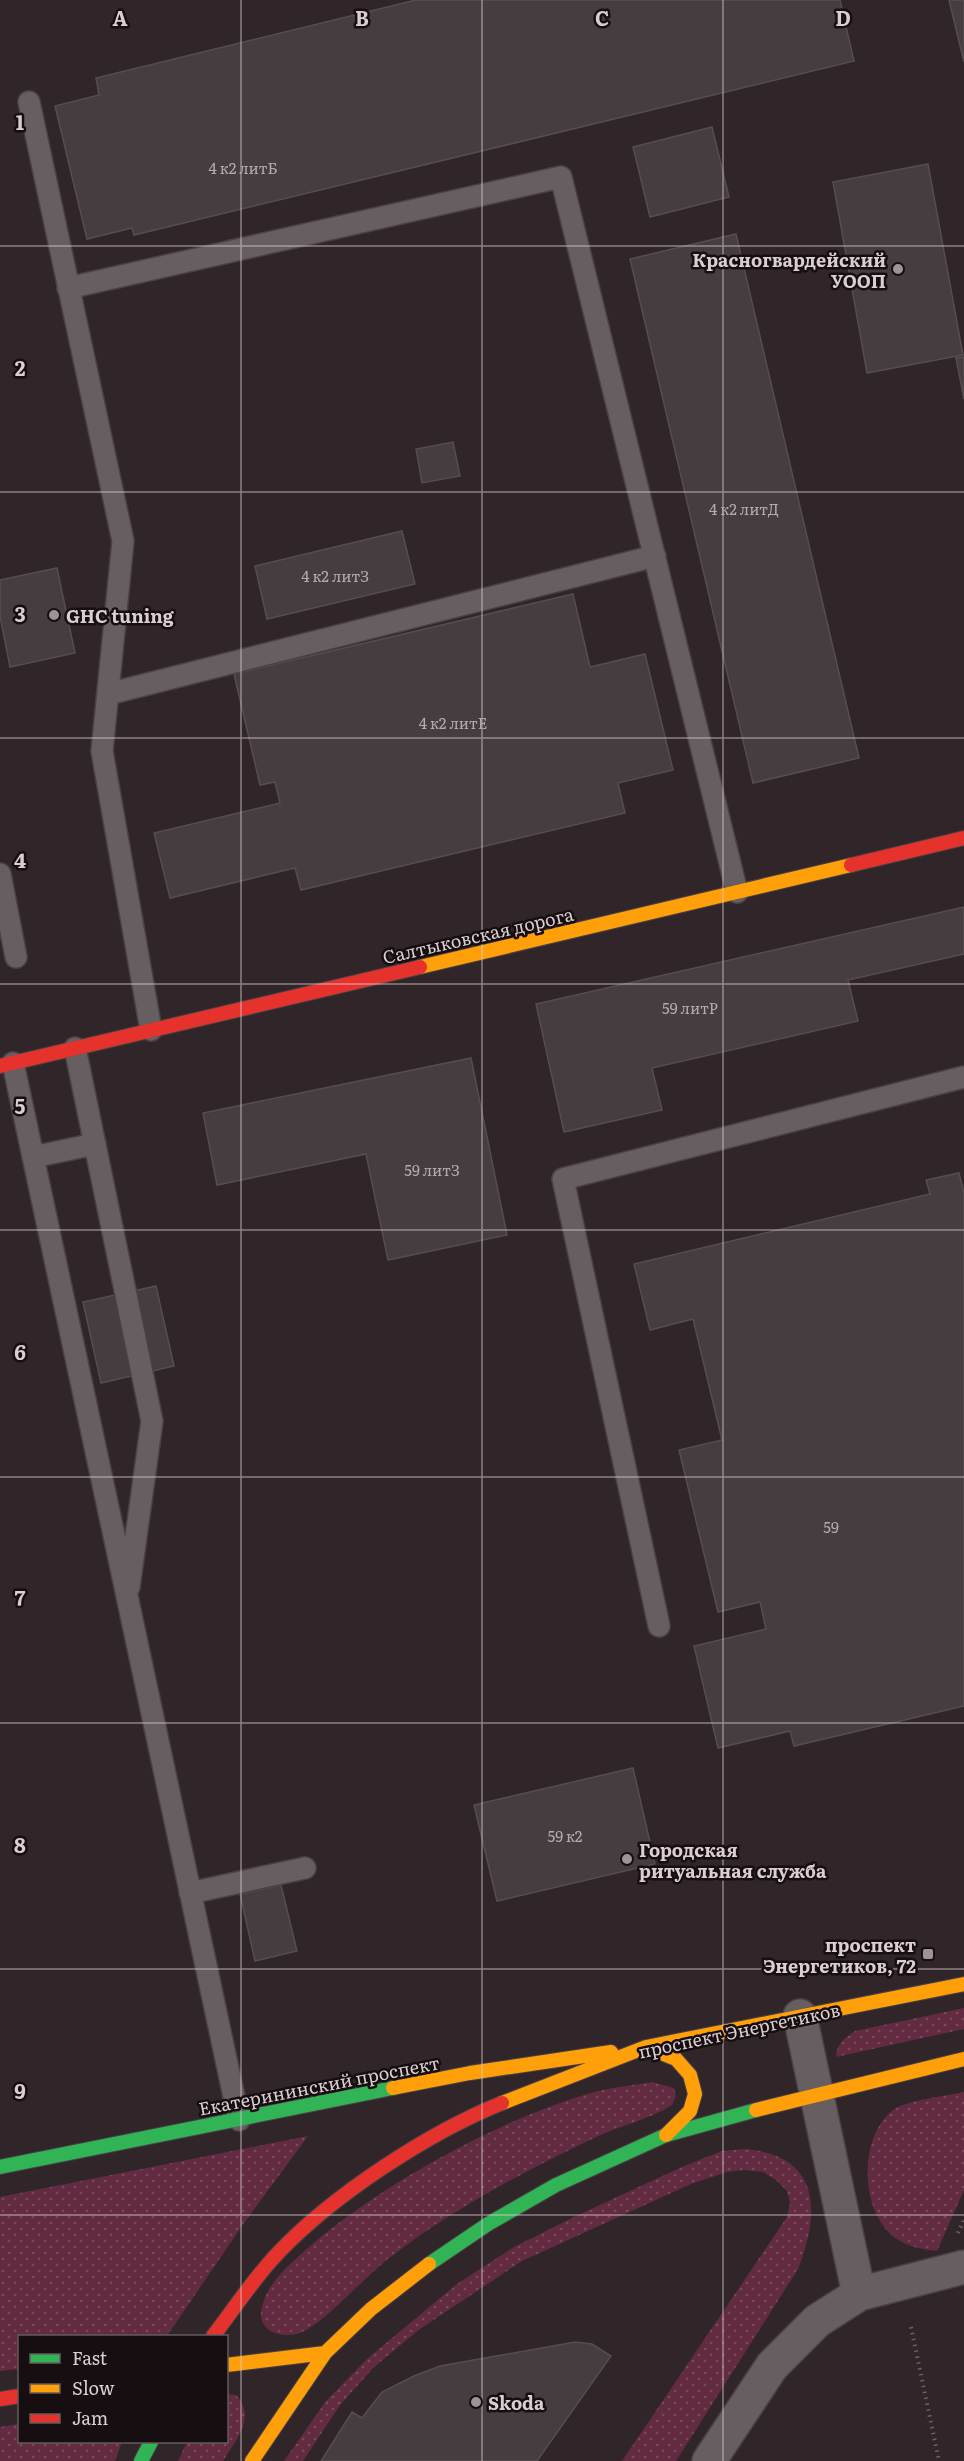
<svg xmlns="http://www.w3.org/2000/svg" width="964" height="2461" font-family="Literata,serif">
<defs>
<pattern id="grass-dots" width="8" height="8" patternUnits="userSpaceOnUse" patternTransform="scale(1.5)"><rect width="8" height="8" fill="#622b41"/><path d="M2 2h.1M6 6h.1" fill="none" stroke="#78495b" stroke-width="1.8" stroke-linecap="round"/></pattern>
</defs>
<rect width="100%" height="100%" fill="#302529"/>
<path fill="url(#grass-dots)" d="M964,2008V2029L836,2057C836,2044 845,2038 855,2031Z
M652,2082L674,2088L676,2096L672,2105C647,2121 617,2126 592,2139C523,2172 453,2209 392,2256C368,2273 323,2325 300,2333C282,2339 255,2331 262,2307C265,2292 276,2278 287,2267C360,2196 484,2126 581,2096C604,2088 629,2086 652,2082Z
M964,2092V2190L937,2251C917,2249 897,2244 884,2227C860,2196 861,2131 896,2108C910,2100 947,2096 964,2092Z
M308,2136L244,2223L167,2336H20L19,2369L0,2371V2197Z
M745,2149C820,2155 821,2211 798,2269L676,2461H622L787,2217L790,2203L787,2191L776,2180L763,2172L744,2170L727,2172L691,2184L522,2261L420,2329L374,2367L340,2405L303,2461H284L326,2401L367,2359L457,2284L514,2247L576,2216L684,2166L722,2151Z
M227,2394L236,2395C257,2417 236,2440 223,2461H178L187,2442H226Z
M19,2424L20,2442H122L115,2461H0V2427Z"/>
<path fill="#453d40" stroke="#564d50" stroke-width="1.5" d="M416,0H840L854,61L134,235L132,228L87,239L55,106L99,95L96,78Z
M949,0H964V62Z
M712,127L729,197L650,217L633,147Z
M928,164L963,355L867,373L833,182Z
M736,234L859,758L753,783L630,259Z
M964,357V399L956,358Z
M453,442L460,476L422,483L416,449Z
M402,531L415,584L267,619L255,566Z
M57,568L75,653L10,667L0,616V580Z
M573,594L590,667L645,654L673,770L618,783L625,813L301,890L295,868L170,898L154,833L280,803L275,782L260,785L234,674Z
M964,907V954L848,980L858,1021L652,1068L662,1110L564,1132L536,1004Z
M471,1058L507,1235L388,1260L366,1154L217,1185L203,1113Z
M959,1173L964,1193V1706L794,1746L790,1731L718,1748L694,1646L766,1629L760,1602L718,1612L679,1450L722,1440L693,1319L650,1330L634,1264L930,1194L926,1180Z
M156,1286L174,1366L101,1383L83,1302Z
M633,1768L655,1864L497,1901L474,1805Z
M281,1885L297,1951L255,1961L240,1894Z
M575,2342L592,2344L611,2356L537,2461H321L352,2412L362,2418L382,2392L414,2376L440,2366Z"/>
<g fill="none" stroke-linecap="round" stroke-linejoin="round">
<g stroke="#4a4144" stroke-width="24">
<path id="lane" d="M29,102L123,541L102,751L151,1030
M68,288L561,177L737,892
M108,694L655,556
M0,874L16,957
M75,1048L152,1421L129,1587
M13,1063L239,2120
M33,1157L95,1144
M659,1626L563,1179L964,1077
M190,1893L305,1868"/>
</g>
<g stroke="#4a4144" stroke-width="36">
<path id="street" d="M800,2016L859,2294
M709,2461L772,2366L817,2321L859,2294L964,2267"/>
</g>
<g stroke="#4a4144" stroke-width="16">
<path id="fast" d="M0,2167L393,2088
M429,2264L488,2224L556,2185L666,2135L756,2110
M141,2461L151,2442"/>
</g>
<g stroke="#4a4144" stroke-width="16">
<path id="slow" d="M420,967L851,865
M646,2047L676,2059L690,2075L695,2094L690,2111L666,2135
M393,2088L470,2073L611,2052
M502,2103L646,2047L964,1984
M756,2110L964,2059
M226,2365L325,2353
M252,2461L325,2353L371,2309L429,2264"/>
</g>
<g stroke="#4a4144" stroke-width="16">
<path id="jam" d="M851,865L964,838
M0,1066L420,967
M213,2336C234,2309 254,2278 278,2253C333,2195 428,2133 502,2103
M0,2399L20,2396"/>
</g>
<path stroke="#6a6164" stroke-width="4" stroke-dasharray="1.5 4.5" stroke-linecap="butt" d="M958,2233L964,2220
M911,2327L939,2461"/>
<use href="#lane" stroke="#675e61" stroke-width="21"/>
<use href="#street" stroke="#675e61" stroke-width="33"/>
<use href="#fast" stroke="#30b455" stroke-width="14"/>
<use href="#slow" stroke="#ff9f0a" stroke-width="14"/>
<use href="#jam" stroke="#e5322d" stroke-width="14"/>
</g>
<path fill="none" stroke="#daced1" stroke-width="1.5" stroke-opacity="0.55" d="M241,0V2461M482,0V2461M723,0V2461M0,246H964M0,492H964M0,738H964M0,984H964M0,1230H964M0,1477H964M0,1723H964M0,1969H964M0,2215H964"/>
<g fill="#9e9396" stroke="#160e10" stroke-width="2">
<circle cx="898" cy="269" r="6"/>
<circle cx="54" cy="615" r="6"/>
<circle cx="627" cy="1859" r="6"/>
<rect x="922" y="1948" width="12" height="12" rx="3"/>
<circle cx="476" cy="2402" r="6"/>
</g>
<g text-anchor="middle" dominant-baseline="central" stroke-width="5" stroke-linejoin="round" paint-order="stroke">
<g font-size="15" fill="#b5aaad">
<text x="243" y="167">4 к2 литБ</text>
<text x="744" y="508">4 к2 литД</text>
<text x="335" y="575">4 к2 литЗ</text>
<text x="453" y="722">4 к2 литЕ</text>
<text x="690" y="1007">59 литР</text>
<text x="432" y="1169">59 литЗ</text>
<text x="831" y="1526">59</text>
<text x="565" y="1835">59 к2</text>
</g>
<g font-size="18" font-weight="bold" fill="#daced1" stroke="#160e10" text-anchor="start">
<text x="886" y="259" text-anchor="end">Красногвардейский<tspan x="886" dy="21">УООП</tspan></text>
<text x="66" y="615">GHC tuning</text>
<text x="639" y="1849">Городская<tspan x="639" dy="21">ритуальная служба</tspan></text>
<text x="916" y="1944" text-anchor="end">проспект<tspan x="916" dy="21">Энергетиков, 72</tspan></text>
<text x="488" y="2402">Skoda</text>
</g>
<g font-size="18" fill="#daced1" stroke="#160e10">
<text transform="translate(478 935) rotate(-13)">Салтыковская дорога</text>
<text transform="translate(739 2030) rotate(-12)">проспект Энергетиков</text>
<text transform="translate(319 2085) rotate(-11)">Екатерининский проспект</text>
</g>
</g>
<g font-size="20" text-anchor="middle" font-weight="bold" fill="#daced1" stroke="#160e10" stroke-width="5" stroke-linejoin="round" paint-order="stroke">
<text x="120" y="26">A</text>
<text x="362" y="26">B</text>
<text x="602" y="26">C</text>
<text x="843" y="26">D</text>
<text x="20" y="130">1</text>
<text x="20" y="376">2</text>
<text x="20" y="622">3</text>
<text x="20" y="868">4</text>
<text x="20" y="1114">5</text>
<text x="20" y="1360">6</text>
<text x="20" y="1606">7</text>
<text x="20" y="1853">8</text>
<text x="20" y="2099">9</text>
</g>
<rect x="18" y="2335" width="210" height="108" fill="#160e10" stroke="#645b5d" stroke-width="1.5"/>
<rect x="30" y="2354" width="30" height="9" fill="#30b455" stroke="#645b5d" stroke-width="1.5"/>
<text x="72" y="2365" font-size="18" fill="#daced1">Fast</text>
<rect x="30" y="2384" width="30" height="9" fill="#ff9f0a" stroke="#645b5d" stroke-width="1.5"/>
<text x="72" y="2395" font-size="18" fill="#daced1">Slow</text>
<rect x="30" y="2414" width="30" height="9" fill="#e5322d" stroke="#645b5d" stroke-width="1.5"/>
<text x="72" y="2425" font-size="18" fill="#daced1">Jam</text>
</svg>
